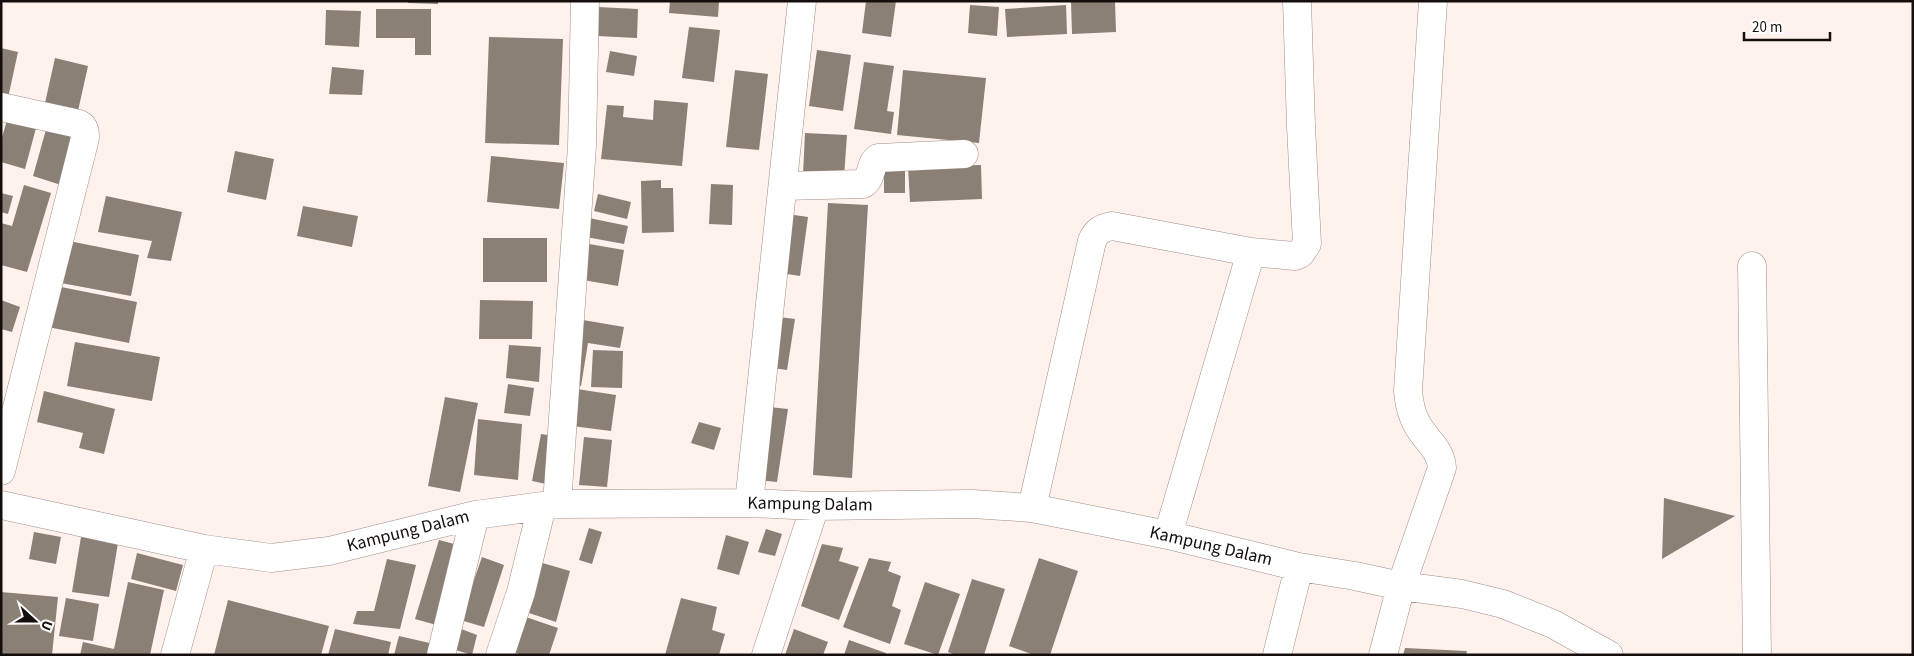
<svg xmlns="http://www.w3.org/2000/svg" width="1914" height="656" font-family="'Source Sans 3',sans-serif">
<rect width="100%" height="100%" fill="#fff1ec"/>
<path fill="#8b8075" d="M408,1H438V4L408,3Z
M670,1H719L718,17L669,13Z
M866,1H896L891,37L862,33Z
M1071,1H1115L1116,32L1072,34Z
M970,5L999,7L997,36L968,33Z
M1066,5L1067,34L1007,37L1005,9Z
M598,7L638,9L637,38L597,36Z
M376,9H431V55H415V38H376Z
M326,10L361,11L359,47L325,45Z
M689,27L720,30L714,82L682,78Z
M489,37L563,39L559,145L485,143Z
M1,48L18,52L8,98L1,96Z
M817,50L851,55L843,111L809,106Z
M610,51L637,56L634,76L606,72Z
M55,58L88,66L78,111L45,103Z
M864,62L894,66L887,111L894,112L891,134L854,129Z
M332,67L364,70L362,95L329,94Z
M735,70L768,74L759,150L726,147Z
M903,70L986,78L979,143L897,135Z
M654,100L688,103L682,166L601,159L607,105L624,106L623,117L653,120Z
M7,120L36,128L25,169L1,162V141Z
M47,126L76,135L61,185L33,176Z
M805,133L847,135L844,177L803,175Z
M235,151L274,159L266,200L227,192Z
M491,156L564,163L559,209L487,202Z
M884,165L905,166V193H884Z
M981,165L982,199L910,202L908,167Z
M661,180V188H673L674,232L642,233L641,181Z
M711,184L733,185L732,225L709,224Z
M24,185L51,193L27,272L1,265V223L12,226Z
M1,193L13,196L8,214L1,212Z
M598,194L631,202L627,219L594,211Z
M106,196L182,212L171,261L147,258L152,241L98,232Z
M828,203L868,205L852,478L813,475Z
M303,206L358,216L352,247L297,236Z
M788,214L808,217L800,276L780,273Z
M589,218L628,226L624,244L586,237Z
M483,238H547V282H483Z
M69,241L139,255L131,296L61,283Z
M589,244L624,250L618,286L583,280Z
M56,286L137,302L129,343L48,327Z
M1,300L20,307L12,332L1,329Z
M480,300L533,301L532,339H479Z
M779,317L795,319L787,370L772,368Z
M583,320L624,327L620,348L588,343L581,386L572,384Z
M75,342L160,357L152,401L67,386Z
M509,345L541,347L539,382L506,378Z
M593,350L623,351L622,388L591,387Z
M508,384L534,388L530,416L504,413Z
M577,389L616,395L611,431L572,426Z
M44,391L115,409L104,454L79,448L83,433L37,422Z
M445,397L478,403L460,492L428,486Z
M769,407L788,409L777,482L758,480Z
M478,419L522,424L518,480L474,475Z
M699,422L721,428L714,450L691,443Z
M541,434L555,436L546,484L532,481Z
M584,437L612,440L607,487L579,485Z
M1664,498L1735,516L1662,559Z
M589,528L602,532L592,564L579,560Z
M766,529L782,534L775,556L758,552Z
M34,532L61,537L56,564L29,559Z
M726,535L749,542L739,575L717,569Z
M81,537L118,543L109,597L72,592Z
M439,540L458,545L440,626L415,619Z
M822,544L843,548L839,561L859,567L839,620L801,606Z
M137,553L183,565L176,591L131,579Z
M482,557L504,565L484,627L460,620Z
M869,558L891,562L888,571L901,576L892,606L901,610L890,644L843,627Z
M1039,558L1078,571L1050,655H1034L1009,646Z
M387,559L416,565L400,629L353,624L357,611H374Z
M539,562L570,571L556,622L523,611Z
M972,579L1005,589L984,655H956L948,652Z
M128,582L164,590L150,655H80L83,642L114,649Z
M925,582L960,594L938,655L904,644Z
M1,592L58,597L52,655H1Z
M66,598L99,604L93,641L59,636Z
M681,598L717,607L712,630L725,634L719,655H665Z
M228,600L329,626L321,655H214Z
M520,615L558,628L549,655H522L508,650Z
M456,627L477,635L472,655L449,648Z
M335,629L391,642L388,655H328Z
M794,629L828,642L823,655H785Z
M399,636L434,644L431,655H394Z
M849,640L886,653L885,655H844Z
M1405,648L1467,651L1466,655H1403Z"/>
<g fill="none" stroke-linecap="round" stroke-linejoin="round">
<g stroke="#9e8e88" stroke-width="29">
<path id="street" d="M1,107L79,124C85,127 85,132 85,138L1,471
M783,186L863,184C873,178 869,164 878,158L964,154
M1251,252L1295,256L1300,254L1307,244L1301,126L1297,1
M1752,266L1757,655
M749,503L802,1
M557,504L582,146L585,1
M1,505L204,549L271,558L329,551L475,515L557,504L749,503L815,506L972,504L1032,508L1168,535L1299,567L1355,576L1401,586L1462,594L1503,604L1553,624L1609,655
M1032,508L1092,241C1096,231 1102,228 1112,226L1251,252L1168,535
M175,655L204,549
M441,655L475,515
M500,655L521,592L542,506
M766,655L815,506
M1277,655L1299,567
M1383,655L1401,586L1442,468C1441,450 1427,441 1418,426C1412,416 1409,404 1408,391L1433,1"/>
</g>
<use href="#street" stroke="#fff" stroke-width="28"/>
</g>
<g text-anchor="middle" dominant-baseline="central" stroke-width="4.5" stroke-linejoin="round" paint-order="stroke">
<g font-size="18" fill="#140f0d" stroke="#fff">
<text transform="translate(810 504) rotate(1)">Kampung Dalam</text>
<text transform="translate(408 531) rotate(-14)">Kampung Dalam</text>
<text transform="translate(1211 546) rotate(13)">Kampung Dalam</text>
</g>
</g>
<rect width="1914" height="656" fill="none" stroke="#140f0d" stroke-width="5"/>
<g transform="translate(35 621) rotate(111)" stroke="#ffffff" stroke-width="4" paint-order="stroke">
<path d="M0-4L9 19L0 12L-9 19Z" fill="#140f0d"/>
<text y="-8" font-size="14" font-weight="bold" text-anchor="middle" fill="#140f0d">U</text>
</g>
<path d="M1744 32v8h86v-8" fill="none" stroke="#140f0d" stroke-width="2.5"/>
<text x="1752" y="32" font-size="15" fill="#140f0d" stroke="#ffffff" stroke-width="4" paint-order="stroke">20 m</text>
</svg>
